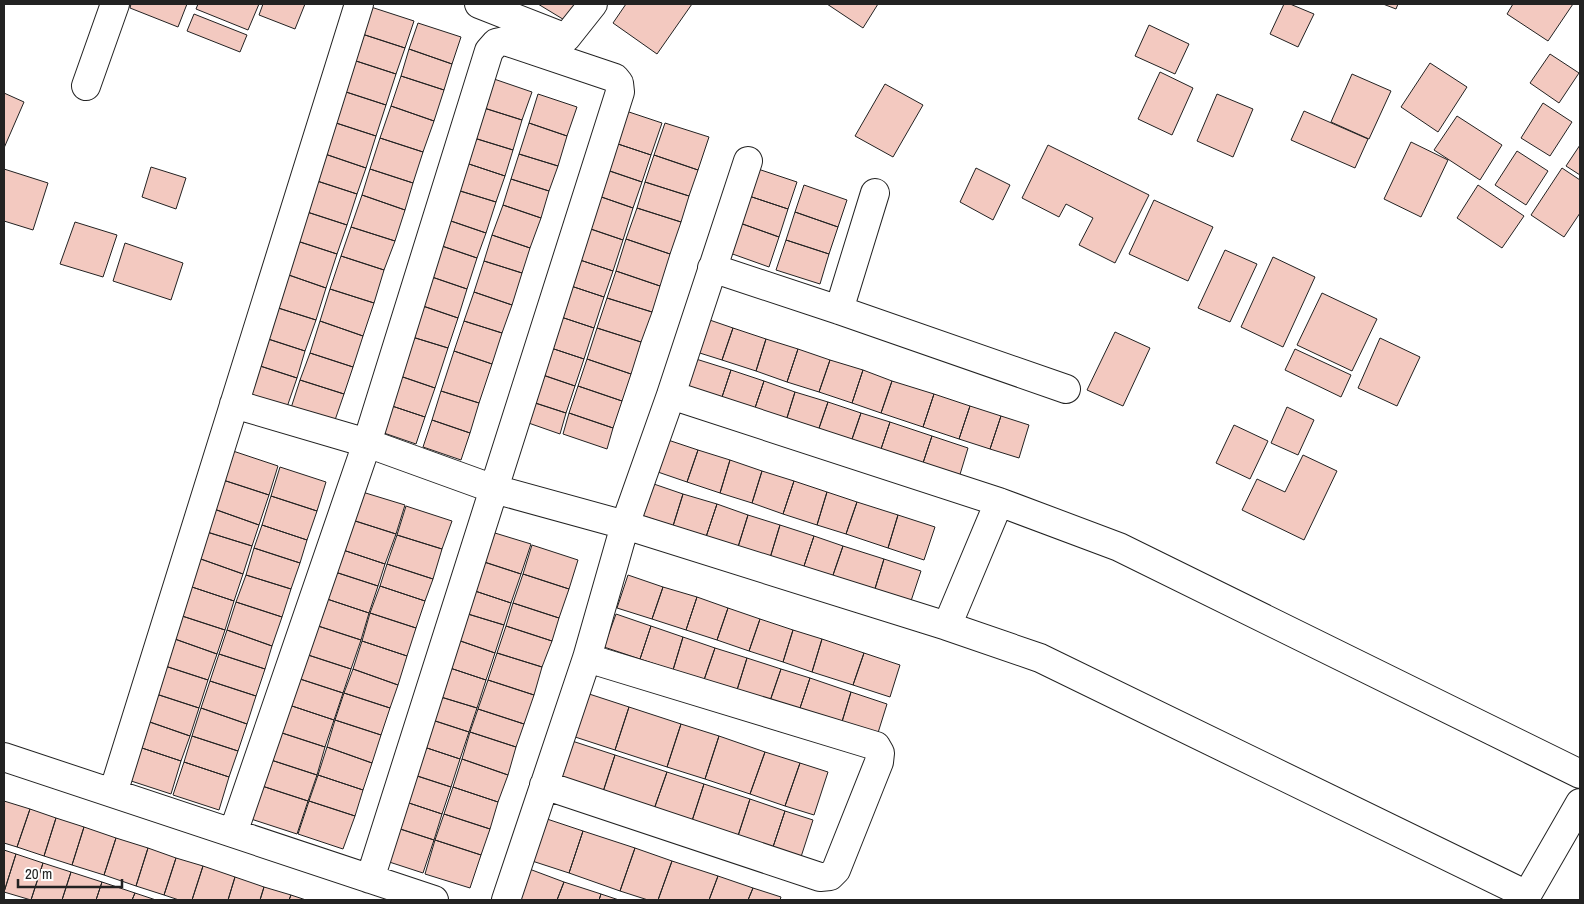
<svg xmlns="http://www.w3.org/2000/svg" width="1584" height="904" font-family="'Archivo Narrow',sans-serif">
<rect width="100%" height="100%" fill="#fff"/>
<path fill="#f3c9c0" stroke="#222" d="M131,4H187L178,27L130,8Z
M198,4H259L248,30L196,9Z
M263,4H305L295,29L259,15Z
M538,4H577L566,21Z
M626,4H692L657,54L613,23Z
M827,4H878L863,28Z
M1284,4H1290L1314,14L1298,47L1270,34Z
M1383,4H1398L1396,9Z
M1513,4H1573L1548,41L1507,14Z
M371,7L414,21L405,48L362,34Z
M194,14L247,35L240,52L187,31Z
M418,23L461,37L452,64L409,49Z
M1149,25L1189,44L1175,74L1135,56Z
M362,34L405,48L396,74L353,60Z
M409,49L452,64L444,90L401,76Z
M1550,54L1579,73L1559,103L1530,83Z
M353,60L396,74L386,105L343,91Z
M1430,63L1467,87L1438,132L1401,107Z
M1160,72L1193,88L1172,135L1138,119Z
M1352,74L1391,91L1369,139L1331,122Z
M401,76L444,90L434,121L391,106Z
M494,79L532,92L522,120L484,108Z
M885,84L923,105L893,157L855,136Z
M343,91L386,105L376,136L333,122Z
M4,93L24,102L4,148Z
M538,94L577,107L567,136L529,123Z
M1217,94L1253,109L1233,157L1197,141Z
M1543,103L1572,122L1550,156L1521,138Z
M391,106L434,121L423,152L380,138Z
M484,108L522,120L513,150L474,138Z
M617,108L662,123L651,155L606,140Z
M1304,111L1368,139L1355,168L1291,140Z
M1457,116L1502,145L1480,180L1434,150Z
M333,122L376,136L366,168L322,153Z
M529,123L567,136L558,166L519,154Z
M665,123L709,137L698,170L654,155Z
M380,138L423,152L413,183L370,169Z
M474,138L513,150L505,176L466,163Z
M606,140L651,155L642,182L598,167Z
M1411,142L1448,160L1421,217L1384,199Z
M1048,145L1149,195L1115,263L1079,245L1093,218L1066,204L1059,217L1022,198Z
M1580,145V175L1566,166Z
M1517,151L1548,171L1526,205L1495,185Z
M322,153L366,168L357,194L314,180Z
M519,154L558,166L549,191L511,179Z
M654,155L698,170L689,196L645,182Z
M466,163L505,176L496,202L457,190Z
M151,167L186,178L176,209L142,197Z
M598,167L642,182L633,208L590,193Z
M755,168L797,182L788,209L746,195Z
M976,168L1010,185L993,220L960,202Z
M1562,168L1580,180V213L1564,237L1531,215Z
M4,169L48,183L33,230L4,221Z
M370,169L413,183L405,210L362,195Z
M511,179L549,191L541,218L503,205Z
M314,180L357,194L347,225L304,211Z
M645,182L689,196L681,222L637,208Z
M804,185L847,200L838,227L795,212Z
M1478,185L1524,216L1502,248L1457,218Z
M457,190L496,202L486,233L448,220Z
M590,193L633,208L623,240L579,225Z
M362,195L405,210L395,241L351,227Z
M746,195L788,209L779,237L737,222Z
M1154,200L1213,227L1188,281L1129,254Z
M503,205L541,218L530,248L492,235Z
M637,208L681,222L670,254L626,239Z
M304,211L347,225L337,254L294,240Z
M795,212L838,227L829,254L786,240Z
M448,220L486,233L477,258L439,245Z
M75,222L117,235L103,277L60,264Z
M737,222L779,237L769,267L727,252Z
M579,225L623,240L613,271L568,256Z
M351,227L395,241L384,270L341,256Z
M492,235L530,248L522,273L484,261Z
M626,239L670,254L660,286L616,271Z
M294,240L337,254L326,288L283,273Z
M786,240L829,254L820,284L776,270Z
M125,243L183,263L171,300L113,281Z
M439,245L477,258L467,289L429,276Z
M1225,250L1257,264L1230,322L1198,308Z
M341,256L384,270L374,303L330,289Z
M568,256L613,271L604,297L562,283Z
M1273,257L1315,277L1283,347L1241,327Z
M484,261L522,273L512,305L474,292Z
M616,271L660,286L652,312L607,298Z
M283,273L326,288L316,320L272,306Z
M429,276L467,289L458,318L420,305Z
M562,283L604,297L594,328L552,314Z
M330,289L374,303L363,336L320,321Z
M474,292L512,305L502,333L464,321Z
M1322,293L1377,319L1352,371L1297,345Z
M607,298L652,312L641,342L597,328Z
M420,305L458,318L448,348L409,336Z
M272,306L316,320L305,351L262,337Z
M552,314L594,328L584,359L542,345Z
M698,316L733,328L722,360L687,349Z
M320,321L363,336L353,367L310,353Z
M464,321L502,333L492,364L454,351Z
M597,328L641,342L631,374L587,359Z
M733,328L766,339L756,371L722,360Z
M1115,332L1150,348L1123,406L1087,390Z
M409,336L448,348L435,388L397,375Z
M262,337L305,351L297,378L254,364Z
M1380,338L1420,357L1397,406L1358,388Z
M766,339L798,349L787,382L756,371Z
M542,345L584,359L575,386L534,372Z
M798,349L830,360L819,392L787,382Z
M1295,349L1351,375L1341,397L1285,370Z
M454,351L492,364L479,403L441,391Z
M310,353L353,367L344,394L300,380Z
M587,359L631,374L622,401L578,386Z
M696,359L731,370L720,403L685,391Z
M830,360L863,370L852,403L819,392Z
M254,364L297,378L287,407L244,393Z
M731,370L764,381L753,414L720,403Z
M863,370L892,381L881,413L852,403Z
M534,372L575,386L566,413L526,400Z
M397,375L435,388L425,417L386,404Z
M300,380L344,394L334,423L291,408Z
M764,381L795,392L785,424L753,414Z
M892,381L934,394L923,427L881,413Z
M578,386L622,401L613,428L569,413Z
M441,391L479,403L470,433L432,420Z
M795,392L828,402L817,434L785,424Z
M934,394L970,406L959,439L923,427Z
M526,400L566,413L560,434L520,420Z
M828,402L861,413L850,445L817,434Z
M386,404L425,417L416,444L378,431Z
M970,406L1001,416L990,449L959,439Z
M1287,407L1314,420L1298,455L1271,443Z
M569,413L613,428L607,449L563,434Z
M861,413L890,422L879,455L850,445Z
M1001,416L1029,425L1019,458L990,449Z
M432,420L470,433L461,460L423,447Z
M890,422L932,436L921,469L879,455Z
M1234,425L1268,441L1250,479L1216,463Z
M932,436L968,448L958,481L921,469Z
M662,438L698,450L687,482L652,470Z
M698,450L730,460L720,493L687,482Z
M233,451L278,466L269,495L223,480Z
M1303,455L1337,471L1304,540L1242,510L1257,479L1285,492Z
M730,460L762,471L752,503L720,493Z
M280,467L326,482L317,511L271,496Z
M762,471L794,481L783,514L752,503Z
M223,480L269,495L259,525L214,509Z
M794,481L827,492L817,525L783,514Z
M648,482L683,494L673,526L638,514Z
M359,491L405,505L396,534L349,519Z
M827,492L857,502L846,534L817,525Z
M683,494L717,504L706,537L673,526Z
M271,496L317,511L307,540L262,525Z
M857,502L898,515L888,548L846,534Z
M717,504L748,515L738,547L706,537Z
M406,506L452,521L442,549L397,535Z
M214,509L259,525L252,546L207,532Z
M748,515L780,525L770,558L738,547Z
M898,515L935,527L924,560L888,548Z
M349,519L396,534L385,564L340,549Z
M262,525L307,540L300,563L254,548Z
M780,525L814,536L803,569L770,558Z
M485,530L531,544L521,574L475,559Z
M207,532L252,546L243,574L198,558Z
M397,535L442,549L433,579L387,564Z
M814,536L843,546L832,578L803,569Z
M532,545L578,560L569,589L523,574Z
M843,546L884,559L874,592L832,578Z
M254,548L300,563L291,589L246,575Z
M340,549L385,564L378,586L332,571Z
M198,558L243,574L234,601L189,586Z
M475,559L521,574L511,603L466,588Z
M884,559L921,571L910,604L874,592Z
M387,564L433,579L425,601L380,586Z
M332,571L378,586L369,613L324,598Z
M523,574L569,589L559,618L513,603Z
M246,575L291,589L282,617L236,602Z
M628,575L663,587L652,619L617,608Z
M189,586L234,601L225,630L179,615Z
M380,586L425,601L416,628L370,613Z
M663,587L697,597L686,630L652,619Z
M466,588L511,603L504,625L458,611Z
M697,597L728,608L717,640L686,630Z
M324,598L369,613L361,640L315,625Z
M236,602L282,617L272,646L227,630Z
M513,603L559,618L552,641L506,626Z
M728,608L760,619L749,651L717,640Z
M458,611L504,625L495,653L449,637Z
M370,613L416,628L407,656L362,641Z
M616,614L651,626L640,659L604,647Z
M179,615L225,630L217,654L172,638Z
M760,619L793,630L783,662L749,651Z
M315,625L361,640L351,669L305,654Z
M506,626L552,641L542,667L497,653Z
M651,626L683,637L673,670L640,659Z
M227,630L272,646L265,669L219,654Z
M793,630L822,639L812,672L783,662Z
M449,637L495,653L486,680L441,665Z
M683,637L715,648L704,680L673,670Z
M172,638L217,654L208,680L162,665Z
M822,639L864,653L853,685L812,672Z
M362,641L407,656L398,685L353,669Z
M715,648L747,658L737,690L704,680Z
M497,653L542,667L534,695L488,680Z
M864,653L900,665L890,697L853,685Z
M219,654L265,669L256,696L210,681Z
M305,654L351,669L343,693L297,678Z
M747,658L781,669L770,701L737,690Z
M162,665L208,680L199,708L153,693Z
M441,665L486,680L477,708L431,694Z
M353,669L398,685L390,708L344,693Z
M781,669L810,678L799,711L770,701Z
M297,678L343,693L334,720L289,705Z
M810,678L851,692L841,725L799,711Z
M488,680L534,695L524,724L478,709Z
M210,681L256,696L247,724L201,708Z
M580,691L629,707L615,750L566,734Z
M851,692L887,704L877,736L841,725Z
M153,693L199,708L190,736L144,720Z
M344,693L390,708L381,735L335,720Z
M431,694L477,708L469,732L423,717Z
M289,705L334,720L325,747L279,732Z
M629,707L681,724L667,767L615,750Z
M201,708L247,724L238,751L192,736Z
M478,709L524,724L516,747L470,732Z
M423,717L469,732L460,759L415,744Z
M144,720L190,736L181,761L136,746Z
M335,720L381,735L372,763L327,747Z
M681,724L719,736L705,779L667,767Z
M279,732L325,747L317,775L271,760Z
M470,732L516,747L508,775L462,759Z
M192,736L238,751L229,777L184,762Z
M719,736L765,752L750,794L705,779Z
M566,739L615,755L601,798L552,782Z
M415,744L460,759L451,787L405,772Z
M136,746L181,761L171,794L125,779Z
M327,747L372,763L363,790L318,775Z
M765,752L800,763L785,806L750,794Z
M615,755L667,772L652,815L601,798Z
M462,759L508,775L498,802L453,787Z
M271,760L317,775L308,801L262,786Z
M184,762L229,777L219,810L173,795Z
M800,763L828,772L814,815L785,806Z
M405,772L451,787L442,814L397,799Z
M667,772L704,784L690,827L652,815Z
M318,775L363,790L355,816L309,801Z
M704,784L750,799L736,842L690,827Z
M262,786L308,801L297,834L251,819Z
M453,787L498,802L490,829L444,814Z
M397,799L442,814L434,840L388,825Z
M750,799L785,811L771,853L736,842Z
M4,801L30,809L17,847L4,843Z
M309,801L355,816L343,849L298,834Z
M30,809L56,818L44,856L17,847Z
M785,811L813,820L799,863L771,853Z
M444,814L490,829L481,855L435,840Z
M541,817L583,831L569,873L526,859Z
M56,818L84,827L72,865L44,856Z
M388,825L434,840L423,873L377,858Z
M84,827L116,838L104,875L72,865Z
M583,831L635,848L620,891L569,873Z
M116,838L148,848L136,886L104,875Z
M435,840L481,855L470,888L425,874Z
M148,848L176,858L164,895L136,886Z
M635,848L672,861L658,900H648L620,891Z
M4,850L16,854L4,892Z
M16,854L43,863L31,900L4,892Z
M176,858L203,866L192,900H179L164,895Z
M672,861L718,876L709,900H658Z
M43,863L71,872L62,900H31Z
M203,866L235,877L228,900H192Z
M524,867L564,882L557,900H514Z
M71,872L102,882L96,900H62Z
M718,876L753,888L748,900H709Z
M235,877L264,887L260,900H228Z
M102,882L135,893L132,900H96Z
M564,882L601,894L599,900H557Z
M264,887L291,895L289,900H260Z
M753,888L781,897L780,900H748Z
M135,893L156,900H132Z
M601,894L619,900H599Z
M291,895L306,900H289Z"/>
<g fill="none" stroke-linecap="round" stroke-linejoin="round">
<g stroke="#222" stroke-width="30">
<path id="minor" d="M479,4L566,38L593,4
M86,86L115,4
M712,268L839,310L1066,389
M839,310L875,193
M234,404L367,443L494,489L625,525L947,626L999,502L671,395
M999,502L1119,547L1580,774
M947,626L1040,658L1527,895L1580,803
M4,757L434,900
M544,785L820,877L830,876L836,870L879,762L880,753L876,746L587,658
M113,793L359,4
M233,833L367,443L489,51L496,43L505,41L615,78L619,83L620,92L370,879
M506,900L587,658L625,525L671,395L748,161"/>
</g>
<use href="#minor" stroke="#fff" stroke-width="28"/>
</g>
<rect width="1584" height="904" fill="none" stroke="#222222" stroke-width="10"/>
<path d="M18 879v8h104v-8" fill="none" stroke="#222222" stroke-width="2.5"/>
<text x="25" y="879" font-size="15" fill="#222222" stroke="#ffffff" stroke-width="4" paint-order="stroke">20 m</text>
</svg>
